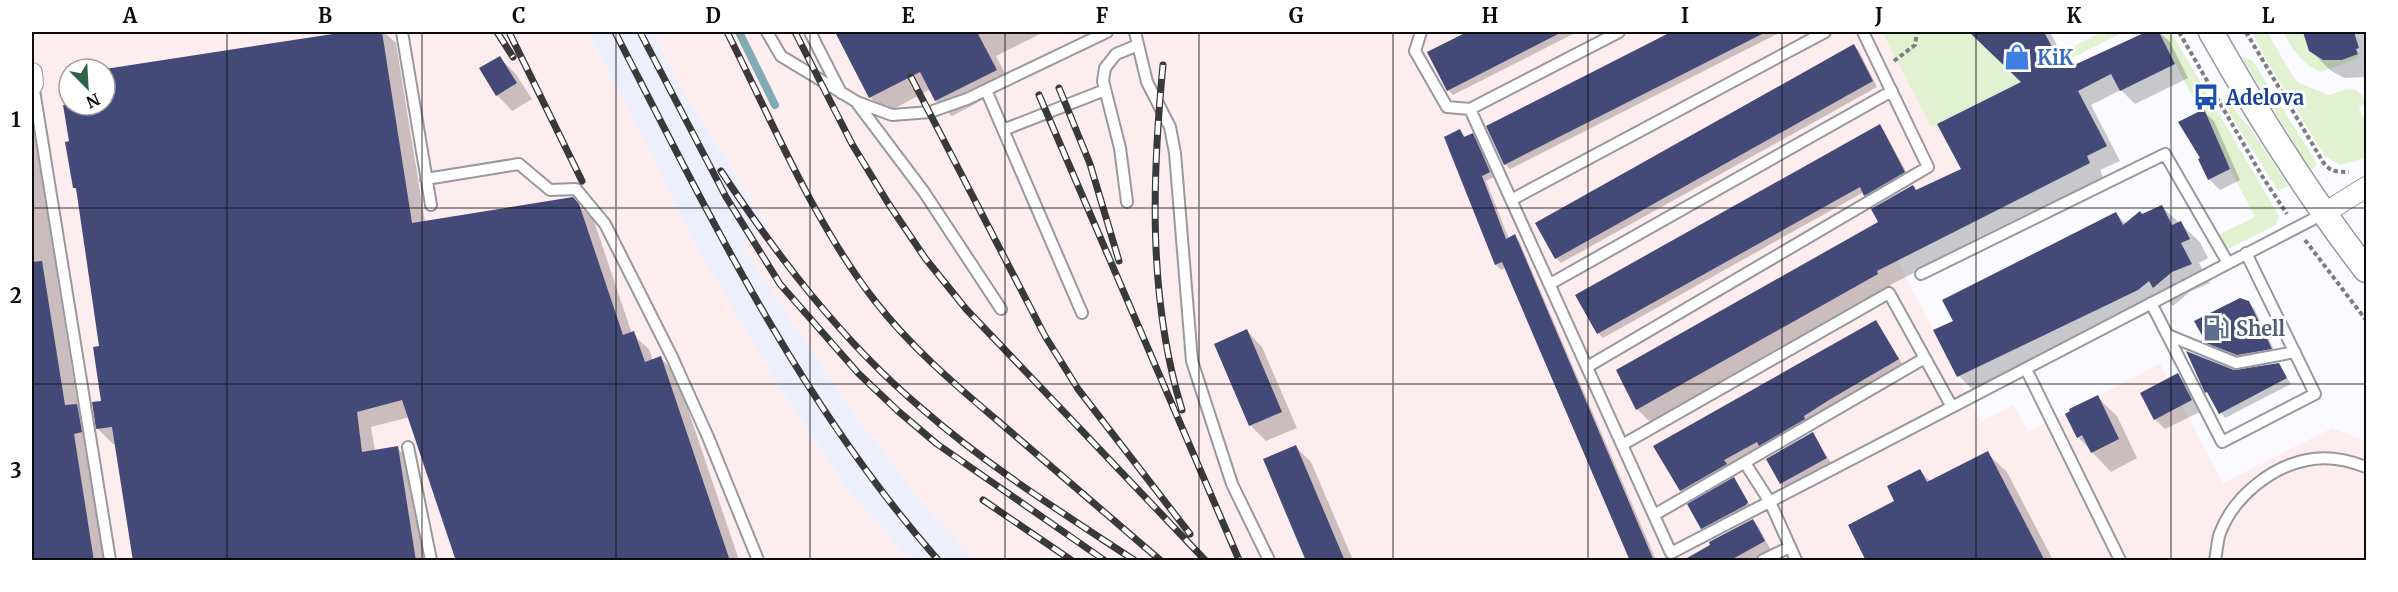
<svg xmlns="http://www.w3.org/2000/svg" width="2398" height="592" font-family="Merriweather,serif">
<rect width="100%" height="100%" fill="#fbfbff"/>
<path fill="#edeffd" d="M587,32H653L677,80L768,227L741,245L855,415L935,518L976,560H909L847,488L778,385L705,262L685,226L653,156Z"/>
<path fill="#feedee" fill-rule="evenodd" d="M32,32H587L653,156L685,226L778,385L847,488L909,560H32ZM69,69H105V105H69Z
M653,32H1882L1931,126L1937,124L1960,170L1873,213L1981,422L2014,405L2028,432L2160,364L2223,483L2332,428L2366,441V560H976L935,518L855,415L741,245L768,226L677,80Z"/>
<path fill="#e2f1d1" d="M1882,32H1971L1974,37L2010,71L2053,49L2057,55L2102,32H2124L1931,127Z
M2159,32H2171L2279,216L2276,225L2228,249H2224L2216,236L2255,217Z
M2252,32H2267L2294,78L2299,83L2329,95C2346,89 2358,83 2366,103L2359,106L2362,117L2366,116V158L2340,165L2325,156L2266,60Z
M2283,32H2303L2310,52L2314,51L2336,56L2338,61L2358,54L2359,58L2321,72C2301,64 2293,50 2283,32Z
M2241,56L2253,61L2315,160L2316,166L2310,170Z
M2230,105L2250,128L2288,186L2278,191L2232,117L2227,107Z"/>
<path fill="#0003" d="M358,32H384L396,43L425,222L573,199L594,221L632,334L649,349L653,361L661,358L676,374L739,560H457L410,417L371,427L375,451L397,448L413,463L428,560H135L116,444H113L98,429L103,402L100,347L78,191L74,188L70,143L60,79L69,78V105H105V72Z
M837,32H1044L996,56L1011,85L952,116L936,101L931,89L886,113L870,97Z
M1470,32H1577L1453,95L1448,90L1429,53Z
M1675,32H1781L1510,169L1505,164L1488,127Z
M1973,32H2050L2065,61L2068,60L2075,67L2150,32H2159L2170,42L2188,78L2135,104L2121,90L2091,105L2120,161L2100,170L2103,177L1890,285L1891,288L1651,423L1637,409L1880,223L1917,191L1963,170L2023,82Z
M2304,32H2366V77L2344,78L2330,70L2310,50Z
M1854,46L1859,51L1877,87L1561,263L1556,258Z
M500,58L515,73L532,99L512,111L497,95L481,69Z
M2203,111L2214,121L2240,180L2220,190L2209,179L2202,159Z
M32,118L78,407L92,421L107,560H32Z
M1879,126L1884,131L1909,177L1870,200L1864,192L1603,338L1598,333Z
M1460,131L1466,138L1472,135L1477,140L1494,177L1486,181L1509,239L1514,236L1519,241L1656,560H1633L1506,267L1501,270L1496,265Z
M2162,207L2200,242L2208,258L2199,263L2210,283L2191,291L2173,306L2168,301L2157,309L1978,395L1959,376L1955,321L2116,214L2126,224Z
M2249,303L2254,308L2276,354L2243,360L2208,345L2204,341Z
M1876,322L1903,365L1728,466L1730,470L1686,495L1681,490L1655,446Z
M1247,331L1262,347L1297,428L1266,441L1250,425Z
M2278,364L2291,384L2225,418L2207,392L2234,372Z
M2178,375L2189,386L2202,411L2165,429L2155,419Z
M2097,397L2117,416L2137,458L2111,472L2078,437Z
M1812,434L1831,463L1786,488L1781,483Z
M1296,447L1311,462L1353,560H1307Z
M1987,453L2007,472L2053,560H1868L1896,501L1920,471L1931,482Z
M1734,479L1752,508L1707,533L1702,528Z
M1753,521L1758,526L1773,554L1762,560H1683Z"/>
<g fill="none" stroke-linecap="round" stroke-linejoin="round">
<path stroke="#82aab3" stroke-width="8" d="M739,32L775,105"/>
</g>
<path fill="#444a77" d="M346,32H382L412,223L573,197L579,204L623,335L634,331L645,362L661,356L730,561H456L402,400L357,412L362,452L398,446L416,561H133L112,427L96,429L92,402L101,401L93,347L99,346L76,188H73L65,142L69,141L63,105H105V69Z
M835,32H977L997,70L935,101L920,72L869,98Z
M1467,32H1562L1447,91L1427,52Z
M1671,32H1766L1504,165L1486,126Z
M1969,32H2044L2060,62L2068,58L2072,66L2146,32H2159L2175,64L2120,91L2111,74L2078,91L2107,146L2087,156L2090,163L1877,271L1878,274L1636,410L1616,370L1878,222L1871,209L1913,185L1916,190L1961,169L1937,124L2021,82Z
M2303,32H2354L2359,48L2356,49L2358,54L2342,60H2323L2309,51Z
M1854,44L1873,81L1555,259L1535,223Z
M500,56L517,83L496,96L479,68Z
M2204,109L2230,169L2208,180L2198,159L2200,158L2178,122Z
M1880,124L1905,172L1864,196L1860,187L1597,334L1575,295Z
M1460,129L1464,137L1473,133L1490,172L1482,176L1506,239L1515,234L1654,561H1630L1502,262L1495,265L1444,137Z
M2162,205L2172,225L2181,221L2190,239L2181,243L2192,264L2172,272L2153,288L2149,281L2138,290L1957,377L1933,330L1953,321L1942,300L2116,212L2123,225L2140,211L2142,214Z
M42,261L65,405L77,404L82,432L74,434L94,561H32V262Z
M2240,298L2249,301L2272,349L2237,355L2201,341L2204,339L2194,321Z
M1876,320L1899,359L1829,400L1804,416L1805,419L1759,446L1757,442L1724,460L1727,464L1680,491L1653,446Z
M1247,329L1282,412L1249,426L1214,344Z
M2186,351L2234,370L2279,363L2287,378L2219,414L2207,392L2205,393Z
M2178,373L2192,400L2154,420L2140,393Z
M2098,395L2119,439L2091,453L2082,435L2077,438L2065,414L2070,411L2069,409Z
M1813,432L1827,458L1780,484L1766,459Z
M1296,445L1345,561H1306L1263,459Z
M1988,451L2045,561H1866L1848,525L1894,501L1887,486L1920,469L1927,482Z
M1734,477L1748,502L1746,505L1701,529L1687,504Z
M1753,519L1765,541L1729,561H1682L1710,545L1709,542Z"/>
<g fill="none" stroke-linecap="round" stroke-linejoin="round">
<g stroke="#98999f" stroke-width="14">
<path id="service" d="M402,32L431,205
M767,32L781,56L857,102L892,115L930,112L967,99L1107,32
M810,32L841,93
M1135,32L1147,82L1170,127L1175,153L1192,361L1232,484L1269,560
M1421,32L1415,51L1447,107L1470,109
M1619,32L1470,109L1671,553L2323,214
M32,84H33L110,560
M986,90L1082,313
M857,103L924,192L1001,309
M1003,130L1105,90
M426,179L519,164L550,190L576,189L605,224L672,357L708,437L758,560
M1511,200L1825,32
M1127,202L1120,148L1103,81L1105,68L1116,54L1138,45
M1921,274L2165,154L2228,263
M1550,284L1892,91
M2151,303L2222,442L2315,394L2246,253
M2168,335L2236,363L2295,352
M1587,367L1928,167L1863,32
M2026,369L2120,560
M1622,445L1889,293L1952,407
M408,447L431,560
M1745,463L1770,502L1796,560
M1654,515L1925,358
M1763,560L1790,547
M2215,560C2217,552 2217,541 2220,533C2233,498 2270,467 2307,460C2326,456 2348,460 2366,467"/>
</g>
<g stroke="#98999f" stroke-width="22">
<path id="minor" d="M32,73L33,84
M2323,214L2366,187"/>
</g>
<g stroke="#98999f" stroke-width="27">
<path id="tertiary" d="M2211,32C2258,115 2308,195 2366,270"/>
</g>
<path stroke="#7d7d80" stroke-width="4" stroke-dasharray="4.5 3" stroke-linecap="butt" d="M2179,32L2262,176L2287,214
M2246,32L2323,162C2330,172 2337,172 2349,172
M1894,61L1915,45L1917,32
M2305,240L2366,320"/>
<use href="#service" stroke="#fff" stroke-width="10"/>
<use href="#minor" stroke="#fff" stroke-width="20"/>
<use href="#tertiary" stroke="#fff" stroke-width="24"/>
<g stroke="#39393b" stroke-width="7">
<path id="rail" d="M497,32L513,57
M509,32L582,181
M615,32C710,217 799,402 938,560
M640,32L726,197L780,284L858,373L898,411L937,444L1104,560
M727,32C772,121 814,223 875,301C916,354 969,396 1019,439C1066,479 1113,520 1160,560
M795,32L852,144L888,203L925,258L966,309L1205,560
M1163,65C1152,179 1148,299 1182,410
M911,77L1045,336L1078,389L1190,534
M1059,88L1090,164L1119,261
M1039,95L1239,560
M721,171C778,257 841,340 920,407C986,465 1061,512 1134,560
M983,500L1071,560"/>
</g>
<use href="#rail" stroke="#fff" stroke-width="4.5" stroke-dasharray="14" stroke-linecap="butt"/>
</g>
<path fill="none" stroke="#0c0c0e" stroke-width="1.5" stroke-opacity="0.55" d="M227,32V560M422,32V560M616,32V560M810,32V560M1005,32V560M1199,32V560M1393,32V560M1588,32V560M1782,32V560M1976,32V560M2171,32V560M32,208H2366M32,384H2366"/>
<defs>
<g id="shop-bare" transform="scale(2.07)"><path d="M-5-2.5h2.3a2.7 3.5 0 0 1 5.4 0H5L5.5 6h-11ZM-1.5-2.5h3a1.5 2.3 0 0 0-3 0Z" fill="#3f7fe0" stroke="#fff" stroke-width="2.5" paint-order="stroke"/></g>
<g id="bus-bare" transform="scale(2.07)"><path d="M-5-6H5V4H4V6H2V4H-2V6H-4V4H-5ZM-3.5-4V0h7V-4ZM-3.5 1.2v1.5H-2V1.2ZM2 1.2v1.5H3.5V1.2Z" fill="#1a4fb4" stroke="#fff" stroke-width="2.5" paint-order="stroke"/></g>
<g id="fuel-bare" transform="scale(2.07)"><path d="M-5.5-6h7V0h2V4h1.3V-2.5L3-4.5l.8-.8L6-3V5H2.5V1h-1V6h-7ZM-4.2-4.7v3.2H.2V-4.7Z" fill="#5c6f8a" stroke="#fff" stroke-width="2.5" paint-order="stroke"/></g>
</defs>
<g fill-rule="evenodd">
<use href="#shop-bare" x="2017" y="57"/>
<use href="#bus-bare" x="2206" y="97"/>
<use href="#fuel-bare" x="2216" y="328"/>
</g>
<g text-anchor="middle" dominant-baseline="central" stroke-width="6" stroke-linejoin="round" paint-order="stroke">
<g font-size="20" font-weight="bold" fill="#366cbe" stroke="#fff" text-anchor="start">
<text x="2037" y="57">KiK</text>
</g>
<g font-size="20" font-weight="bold" fill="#164399" stroke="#fff" text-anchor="start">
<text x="2226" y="97">Adelova</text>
</g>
<g font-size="20" font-weight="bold" fill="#4e5e75" stroke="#fff" text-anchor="start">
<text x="2236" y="328">Shell</text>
</g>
</g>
<rect width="2398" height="592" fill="none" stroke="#ffffff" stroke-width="66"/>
<g transform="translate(87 87) rotate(156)"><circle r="28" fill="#ffffff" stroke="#9e9e9f" stroke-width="1.5"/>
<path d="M0-4.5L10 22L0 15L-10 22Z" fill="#2c6349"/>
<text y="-9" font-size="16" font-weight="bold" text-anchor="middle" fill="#0c0c0e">N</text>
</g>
<rect x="33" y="33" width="2332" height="526" fill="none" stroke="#0c0c0e" stroke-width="2"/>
<g font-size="20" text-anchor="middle" font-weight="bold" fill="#0c0c0e">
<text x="130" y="23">A</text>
<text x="325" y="23">B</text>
<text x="519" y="23">C</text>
<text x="713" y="23">D</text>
<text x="908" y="23">E</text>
<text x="1102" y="23">F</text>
<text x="1296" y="23">G</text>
<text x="1490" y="23">H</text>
<text x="1685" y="23">I</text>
<text x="1879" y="23">J</text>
<text x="2074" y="23">K</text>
<text x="2268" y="23">L</text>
<text x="16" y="127">1</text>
<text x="16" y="303">2</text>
<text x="16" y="478">3</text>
</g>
</svg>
